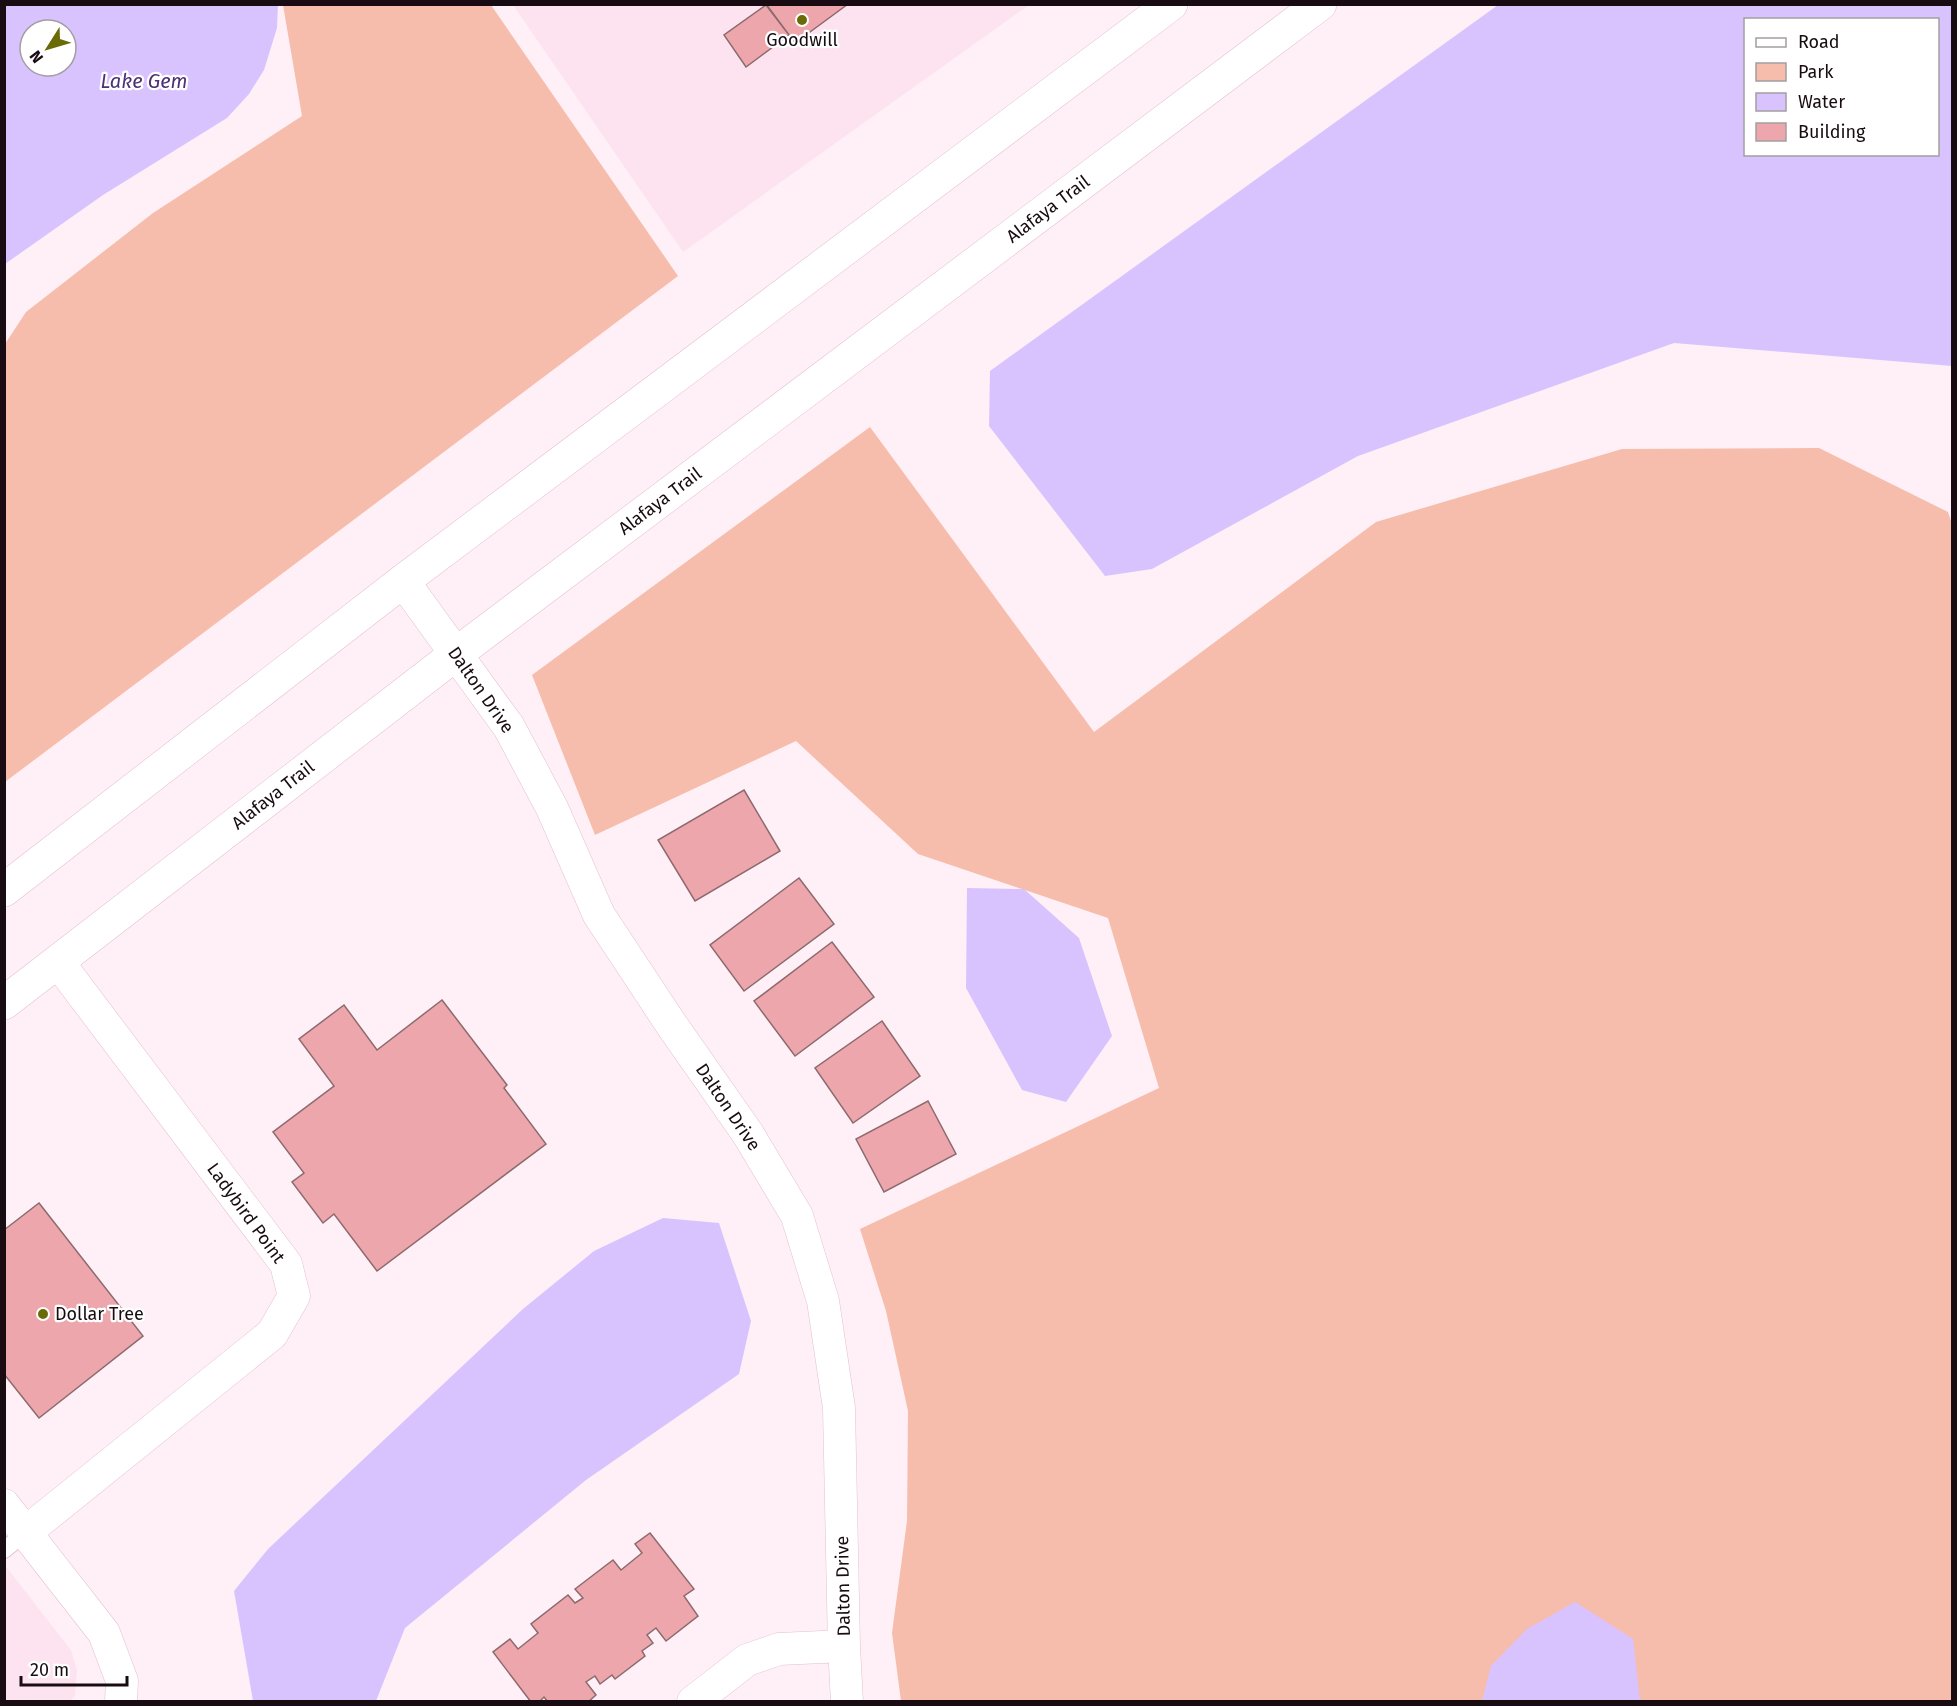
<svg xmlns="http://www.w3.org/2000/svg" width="1957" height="1706" font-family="'Fira Sans',sans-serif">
<rect width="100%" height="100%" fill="#fef0f6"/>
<path fill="#fde3ef" d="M513,5H1029L683,252Z
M4,1564L71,1650L77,1670L75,1696L70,1701H5Z"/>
<path fill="#f6bdac" d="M283,5H491L678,276L5,782V344L26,312L153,213L302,116Z
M870,427L1094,732L1376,522L1622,449L1819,448L1948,512L1952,524V1701H901L892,1633L907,1521L908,1411L886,1311L860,1229L1159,1088L1108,918L918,854L796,741L595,835L532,675Z"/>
<path fill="#d9c3ff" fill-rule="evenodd" d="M5,4H278V5L277,28L264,70L249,94L227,118L103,195L5,264ZM30,30H66V66H30Z
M1498,5H1952V366L1674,343L1358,456L1152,569L1105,576L989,426L990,371ZM1746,20H1938V154H1746Z
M967,888L1024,889L1079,938L1112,1036L1066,1102L1022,1090L966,988Z
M663,1218L719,1223L751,1321L739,1374L586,1480L405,1628L376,1701H253L234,1591L268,1549L523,1309L594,1251Z
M1575,1602L1633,1639L1640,1701H1482L1491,1666L1527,1629Z"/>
<path fill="#eda6ac" stroke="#8c6a6d" stroke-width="1.5" d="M766,4H848L795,43Z
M766,5L789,35L746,67L724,35Z
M744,790L780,851L695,901L658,840Z
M799,878L834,924L744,991L710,945Z
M832,942L874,997L795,1056L754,1001Z
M442,1000L507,1085L504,1088L546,1144L377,1271L334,1214L323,1223L292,1182L304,1173L273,1132L334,1086L299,1039L344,1005L377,1050Z
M882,1021L920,1076L853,1123L815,1068Z
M928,1101L956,1154L884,1192L856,1139Z
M39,1203L143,1336L39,1418L4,1374V1230Z
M650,1533L694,1589L684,1596L698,1616L666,1641L656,1628L647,1635L653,1643L642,1651L645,1656L615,1679L612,1675L600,1684L595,1676L586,1682L596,1695L588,1702H548L544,1697L539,1702H531L493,1652L510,1639L518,1649L538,1633L531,1624L568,1595L575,1603L583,1598L575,1589L613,1560L621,1570L642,1553L635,1544Z"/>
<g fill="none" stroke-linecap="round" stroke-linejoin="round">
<g stroke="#e3c1d1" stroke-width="18">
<path id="lane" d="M4,1550L26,1532"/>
</g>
<g stroke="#e3c1d1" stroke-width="33">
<path id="street" d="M403,581L509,727L552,808L599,915L671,1024L748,1134L797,1216L823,1301L839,1408L844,1646L847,1702
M4,1505L104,1633L122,1681L121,1702
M26,1532L272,1334L294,1296L286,1264L58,962
M693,1702L747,1660L779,1649L844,1646"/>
</g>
<g stroke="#e3c1d1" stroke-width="34">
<path id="primary" d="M4,890L403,581L1171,4
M4,1003L456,654L1320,4"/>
</g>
<use href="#lane" stroke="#fff" stroke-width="16"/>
<use href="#street" stroke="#fff" stroke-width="32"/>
<use href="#primary" stroke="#fff" stroke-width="33"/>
</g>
<g fill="#6a6a07" stroke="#fff" stroke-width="2">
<circle cx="802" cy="20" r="6"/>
<circle cx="43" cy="1314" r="6"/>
</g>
<g text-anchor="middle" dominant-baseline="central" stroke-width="4.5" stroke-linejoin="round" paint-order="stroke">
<g font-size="18" fill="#180c12" stroke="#fff">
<text x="802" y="40">Goodwill</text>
<text x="55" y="1314" text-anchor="start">Dollar Tree</text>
</g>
<g font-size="18" fill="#180c12" stroke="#fff">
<text transform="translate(1048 209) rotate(-37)">Alafaya Trail</text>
<text transform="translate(660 501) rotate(-37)">Alafaya Trail</text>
<text transform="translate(481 690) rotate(55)">Dalton Drive</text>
<text transform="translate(273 795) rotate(-38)">Alafaya Trail</text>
<text transform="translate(728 1107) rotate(56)">Dalton Drive</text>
<text transform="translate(246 1213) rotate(54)">Ladybird Point</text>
<text transform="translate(843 1586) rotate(-91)">Dalton Drive</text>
</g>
<g font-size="20" font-style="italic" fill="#4e3075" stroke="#fff">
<text x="144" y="81">Lake Gem</text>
</g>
</g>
<rect width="1957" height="1706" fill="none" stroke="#180c12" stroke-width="12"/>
<rect x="1744" y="18" width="195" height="138" fill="#ffffff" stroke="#a39ea0" stroke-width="1.5"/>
<rect x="1756" y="38" width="30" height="9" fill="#ffffff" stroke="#a39ea0" stroke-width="1.5"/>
<text x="1798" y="48" font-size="18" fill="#180c12">Road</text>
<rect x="1756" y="63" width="30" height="18" fill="#f6bdac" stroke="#a39ea0" stroke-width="1.5"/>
<text x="1798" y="78" font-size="18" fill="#180c12">Park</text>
<rect x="1756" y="93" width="30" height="18" fill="#d9c3ff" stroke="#a39ea0" stroke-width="1.5"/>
<text x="1798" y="108" font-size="18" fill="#180c12">Water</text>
<rect x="1756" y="123" width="30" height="18" fill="#eda6ac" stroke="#a39ea0" stroke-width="1.5"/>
<text x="1798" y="138" font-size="18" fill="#180c12">Building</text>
<g transform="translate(48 48) rotate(233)"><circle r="28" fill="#ffffff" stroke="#a39ea0" stroke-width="1.5"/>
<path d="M0-4.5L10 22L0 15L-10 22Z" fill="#6a6a07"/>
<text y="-9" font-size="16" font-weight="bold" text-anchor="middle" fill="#180c12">N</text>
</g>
<path d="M21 1676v9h106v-9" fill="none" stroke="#180c12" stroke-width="3"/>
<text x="30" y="1676" font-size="18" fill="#180c12" stroke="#ffffff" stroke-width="4.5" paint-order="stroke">20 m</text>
</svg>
